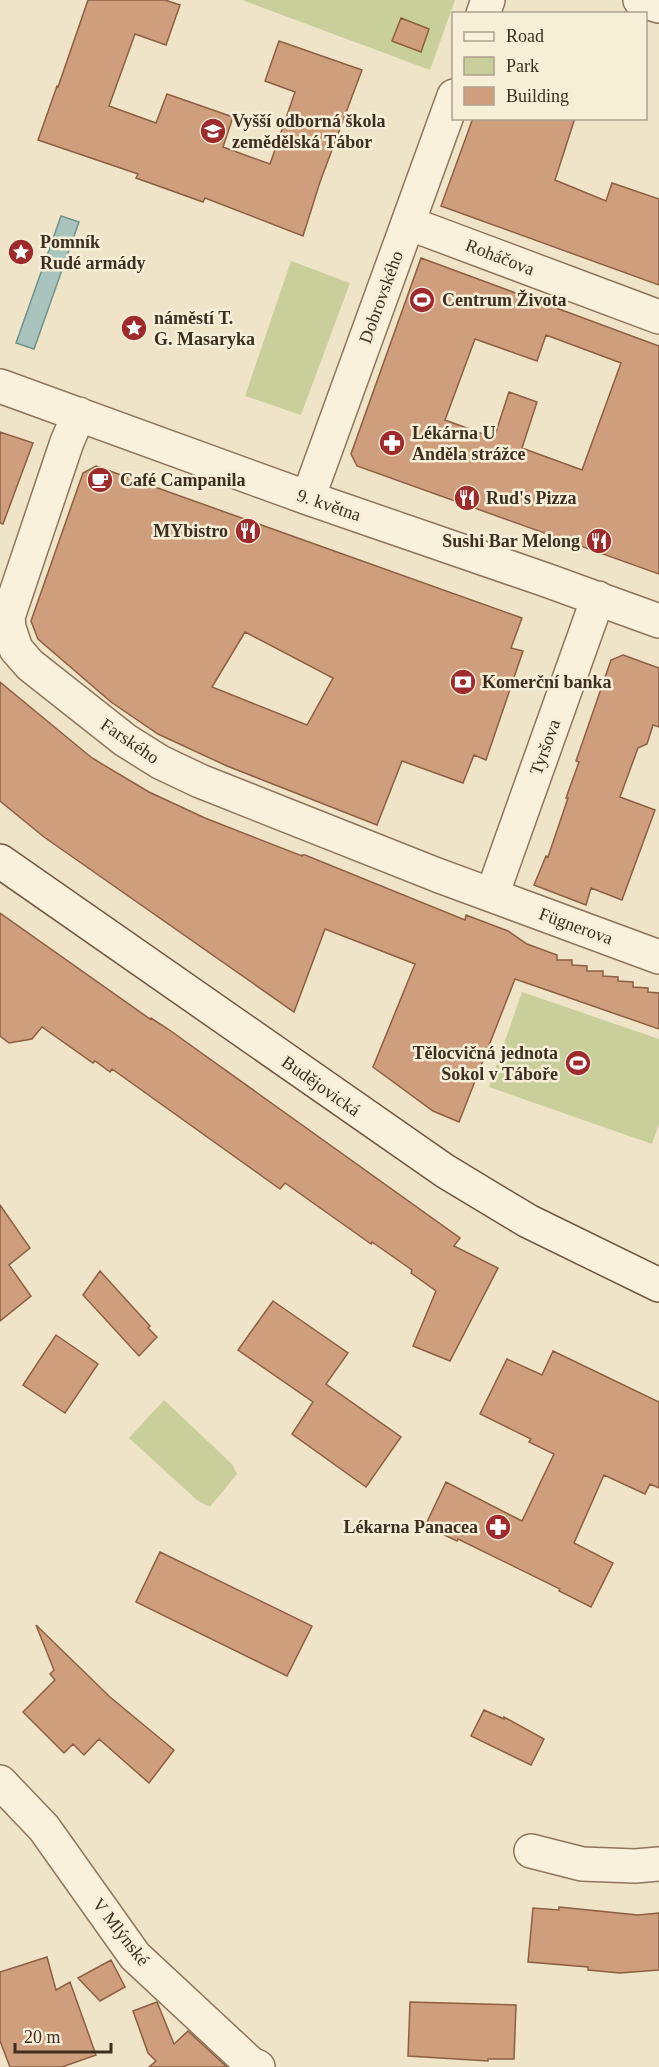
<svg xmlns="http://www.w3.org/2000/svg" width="659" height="2067" font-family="'Times New Roman',serif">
<rect width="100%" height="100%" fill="#f0e4c8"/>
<path fill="#c9cf9b" d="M242,0H455L430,70Z
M291,261L350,283L301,415L245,396Z
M522,992L659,1039V1124L652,1144L489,1087Z
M164,1400L232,1464L237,1474L210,1507L198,1501L129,1438Z"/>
<path fill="#a9c4bc" stroke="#6f938a" stroke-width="1.5" d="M61,216L79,222L34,349L16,343Z"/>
<path fill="#cf9f7d" stroke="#8d5f41" stroke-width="1.5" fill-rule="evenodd" d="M88,0H165L180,5L166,45L135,34L109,106L156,123L167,94L233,117L223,147L270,164L295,92L265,81L279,41L362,70L320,182L303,236L205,198L203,202L136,178L138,174L38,140L57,86L58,87Z
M401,18L429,29L421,52L392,41Z
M473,118H575L555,180L606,201L612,183L659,199V285L441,206Z
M421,258L659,346V574L357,466L351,454ZM546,335L621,363L582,470L522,448L537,402L509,392L494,438L445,420L475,339L537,361Z
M0,432L33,443L3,524L0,523Z
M96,466L522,618L511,648L523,651L486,760L474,755L463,783L402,761L377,825L227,766L158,734L111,702L38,639L31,621L83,473ZM245,632L333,678L307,725L212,687Z
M623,655L659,668V727L653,725L647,744L638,748L620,797L655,810L622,900L591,888L586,905L534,885L546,856L548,857L568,798H566L579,762L576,761L611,660Z
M0,682L92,758L149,792L205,818L302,856V855H305L465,920L466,915L508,931L527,944L557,955V960H572V965L587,966V971H603V976L618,977V981L633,982V987L648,988V992L659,993V1029L515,979L459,1122L433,1111L373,1067L415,964L325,929L294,1012L44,837L0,801Z
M0,913L150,1019L151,1018L168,1029L460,1238L454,1246L498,1268L450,1361L413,1346L436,1291L411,1273L412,1270L372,1242L371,1244L285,1183L280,1189L112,1069L110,1072L95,1061L93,1063L42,1027L32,1039L9,1043L0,1036Z
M0,1205L30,1248L9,1265L31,1296L0,1321Z
M100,1271L150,1326L148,1328L157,1337L139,1356L83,1295Z
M273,1301L348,1353L326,1384L401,1437L366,1487L292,1434L313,1402L238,1350Z
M56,1335L98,1364L65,1413L23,1385Z
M553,1351L659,1402V1488L650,1484L645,1494L604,1475L574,1543L613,1563L591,1607L559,1591L560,1589L458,1539L457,1541L425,1526L446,1482L522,1521L554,1454L529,1442L531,1439L480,1414L507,1359L542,1375Z
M160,1552L312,1626L287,1676L136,1602Z
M36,1625L110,1697L174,1750L149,1783L99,1739L84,1755L73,1744L64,1753L23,1712L55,1680L50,1674L54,1670Z
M484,1710L504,1719V1717L544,1739L531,1765L471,1736Z
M559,1907L638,1915L659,1913V1970L620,1973L588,1970V1967L528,1962L533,1908L559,1910Z
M47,1957L56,1990L70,1982L96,2055L62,2067H10L0,2041V1972Z
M111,1960L125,1987L100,2001L78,1978Z
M157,2002L174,2044L188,2031L227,2067H149L156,2061L148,2053L133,2011Z
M410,2002L516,2005L514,2059H488V2061L408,2056Z"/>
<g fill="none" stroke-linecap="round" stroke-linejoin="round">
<g stroke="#8d765c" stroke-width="36">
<path id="street" d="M640,0L659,6
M483,14L488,0
M408,223L659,317
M0,386L308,498L546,580L659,621
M79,414L67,442L8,617L9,628L16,649L30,665L125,740L160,762L200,781L437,875L659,957
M308,498L454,96
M492,895L598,598
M0,1782L44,1828L135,1956L250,2063L258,2067
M531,1851L582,1864L635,1866L659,1864"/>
</g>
<g stroke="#6f573f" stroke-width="36">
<path id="secondary" d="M0,861L445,1171L528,1221L659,1285"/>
</g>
<use href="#street" stroke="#faf1dc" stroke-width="33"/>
<use href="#secondary" stroke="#faf1dc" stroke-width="33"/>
</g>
<defs>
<g id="school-disc" transform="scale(1.35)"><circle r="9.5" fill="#9e2a2b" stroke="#f7eed8"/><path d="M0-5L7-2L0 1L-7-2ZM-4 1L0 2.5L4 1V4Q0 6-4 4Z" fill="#fff"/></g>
<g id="sight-disc" transform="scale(1.35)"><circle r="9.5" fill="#9e2a2b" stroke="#f7eed8"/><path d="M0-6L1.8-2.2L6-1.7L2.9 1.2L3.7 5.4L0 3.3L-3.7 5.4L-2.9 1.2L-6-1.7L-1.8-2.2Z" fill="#fff"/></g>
<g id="stadium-disc" transform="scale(1.35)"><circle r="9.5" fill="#9e2a2b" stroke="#f7eed8"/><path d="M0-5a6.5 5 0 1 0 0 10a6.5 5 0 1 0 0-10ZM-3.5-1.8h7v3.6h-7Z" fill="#fff"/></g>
<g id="pharmacy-disc" transform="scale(1.35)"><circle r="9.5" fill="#9e2a2b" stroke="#f7eed8"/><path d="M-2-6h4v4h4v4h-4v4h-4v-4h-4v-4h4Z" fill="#fff"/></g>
<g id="cafe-disc" transform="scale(1.35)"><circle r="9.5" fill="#9e2a2b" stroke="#f7eed8"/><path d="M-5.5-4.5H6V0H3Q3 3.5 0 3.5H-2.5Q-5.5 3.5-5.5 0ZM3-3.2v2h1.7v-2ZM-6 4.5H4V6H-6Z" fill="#fff"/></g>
<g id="restaurant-disc" transform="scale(1.35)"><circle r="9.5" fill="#9e2a2b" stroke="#f7eed8"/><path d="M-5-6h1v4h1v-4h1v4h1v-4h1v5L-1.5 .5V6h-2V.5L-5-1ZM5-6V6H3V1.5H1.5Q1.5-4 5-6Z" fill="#fff"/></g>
<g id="bank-disc" transform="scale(1.35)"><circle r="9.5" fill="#9e2a2b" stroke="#f7eed8"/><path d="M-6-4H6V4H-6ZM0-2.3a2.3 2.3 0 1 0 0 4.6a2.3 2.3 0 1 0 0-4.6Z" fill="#fff"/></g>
</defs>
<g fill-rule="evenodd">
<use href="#school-disc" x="213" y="131"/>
<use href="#sight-disc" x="21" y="252"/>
<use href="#stadium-disc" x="422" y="300"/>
<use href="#sight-disc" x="134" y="328"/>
<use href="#pharmacy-disc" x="392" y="443"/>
<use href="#cafe-disc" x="100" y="480"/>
<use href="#restaurant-disc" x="467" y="498"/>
<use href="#restaurant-disc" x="248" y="531"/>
<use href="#restaurant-disc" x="599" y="541"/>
<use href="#bank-disc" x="463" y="682"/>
<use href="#stadium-disc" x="578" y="1063"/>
<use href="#pharmacy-disc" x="498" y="1527"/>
</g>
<g text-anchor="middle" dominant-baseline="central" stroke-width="5" stroke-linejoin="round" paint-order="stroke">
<g font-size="18" font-weight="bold" fill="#3d2e20" stroke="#f7eed8" text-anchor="start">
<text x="232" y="121">Vyšší odborná škola<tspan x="232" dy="21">zemědělská Tábor</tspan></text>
<text x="40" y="242">Pomník<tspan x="40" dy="21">Rudé armády</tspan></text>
<text x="442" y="300">Centrum Života</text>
<text x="154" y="318">náměstí T.<tspan x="154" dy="21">G. Masaryka</tspan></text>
<text x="412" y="433">Lékárna U<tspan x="412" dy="21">Anděla strážce</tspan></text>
<text x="120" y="480">Café Campanila</text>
<text x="486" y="498">Rud's Pizza</text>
<text x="228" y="531" text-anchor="end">MYbistro</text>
<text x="580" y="541" text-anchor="end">Sushi Bar Melong</text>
<text x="482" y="682">Komerční banka</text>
<text x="558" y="1053" text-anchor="end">Tělocvičná jednota<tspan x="558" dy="21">Sokol v Táboře</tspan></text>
<text x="478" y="1527" text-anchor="end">Lékarna Panacea</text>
</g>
<g font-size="18" fill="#3d2e20" stroke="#f7eed8">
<text transform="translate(500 257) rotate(21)">Roháčova</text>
<text transform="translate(381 297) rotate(-70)">Dobrovského</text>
<text transform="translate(329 505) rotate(19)">9. května</text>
<text transform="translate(130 741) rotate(34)">Farského</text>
<text transform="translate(545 747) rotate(-70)">Tyršova</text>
<text transform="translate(576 926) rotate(20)">Fügnerova</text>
<text transform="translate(321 1086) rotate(35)">Budějovická</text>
<text transform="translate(121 1932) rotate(52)">V Mlýnské</text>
</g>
</g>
<rect x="452" y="12" width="195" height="108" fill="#f7eed8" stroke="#ada18e" stroke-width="1.5"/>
<rect x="464" y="32" width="30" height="9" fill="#faf1dc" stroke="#ada18e" stroke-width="1.5"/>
<text x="506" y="42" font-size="18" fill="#3d2e20">Road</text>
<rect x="464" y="57" width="30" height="18" fill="#c9cf9b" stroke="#ada18e" stroke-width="1.5"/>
<text x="506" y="72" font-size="18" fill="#3d2e20">Park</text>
<rect x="464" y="87" width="30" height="18" fill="#cf9f7d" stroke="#ada18e" stroke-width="1.5"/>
<text x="506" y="102" font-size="18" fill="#3d2e20">Building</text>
<path d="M15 2043v9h96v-9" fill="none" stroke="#3d2e20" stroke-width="3"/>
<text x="24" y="2043" font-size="18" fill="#3d2e20" stroke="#f7eed8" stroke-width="4.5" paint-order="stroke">20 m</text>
</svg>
